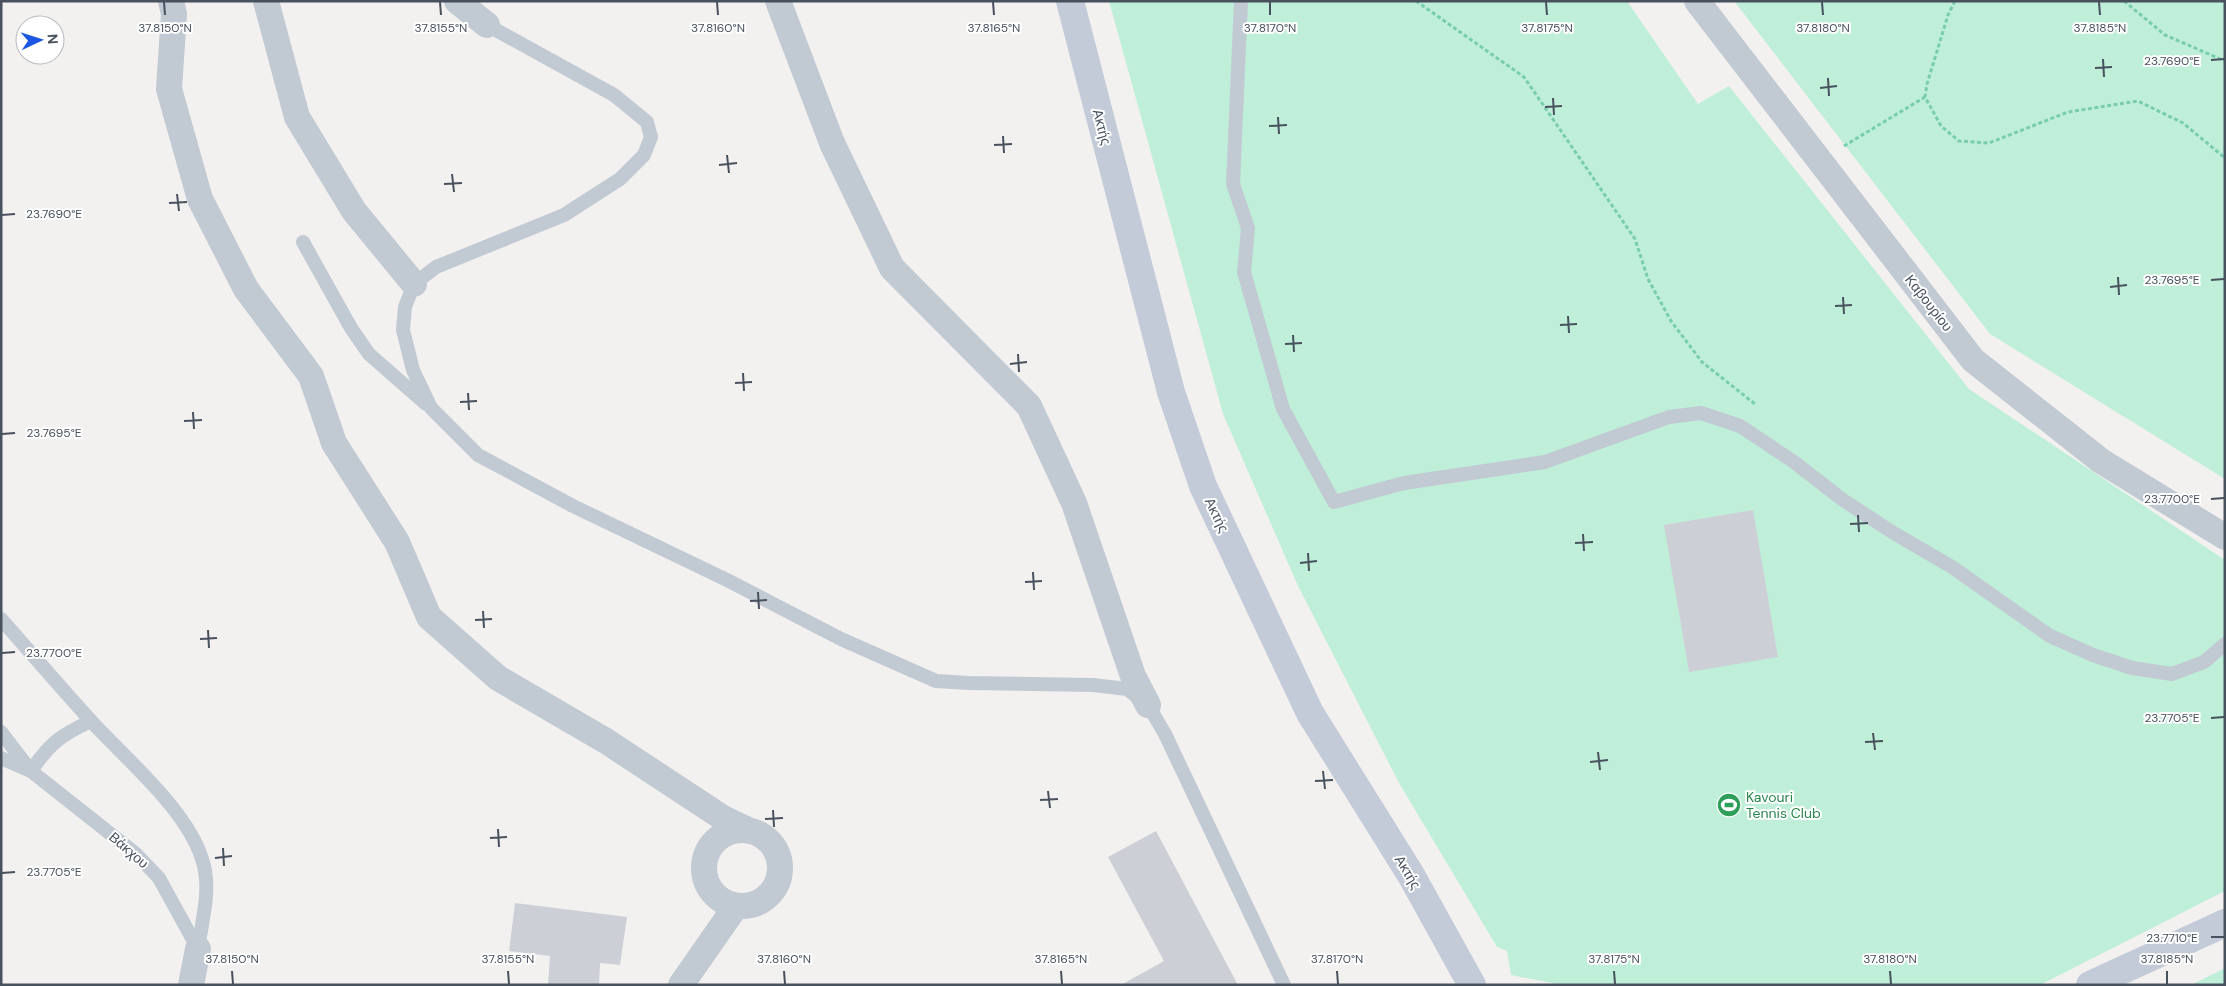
<svg xmlns="http://www.w3.org/2000/svg" width="2226" height="986" font-family="'DM Sans',sans-serif">
<rect width="100%" height="100%" fill="#f3f1f0"/>
<path fill="#c0efd9" d="M1109,1H1627L1698,104L1729,86L1969,389L2225,560V891L2040,985H1562L1511,975L1507,951L1497,947L1399,783L1298,586L1223,414Z
M1734,1H2225V479L1990,334Z
M2225,968V985H2191Z"/>
<path fill="#cccfd6" d="M1753,510L1778,657L1689,672L1664,525Z
M1156,831L1238,985H1121L1164,961L1108,857Z
M515,903L627,917L620,965L600,963L599,985H548L550,956L509,951Z"/>
<g fill="none" stroke-linecap="round" stroke-linejoin="round">
<path stroke="#78cdaf" stroke-width="3" stroke-dasharray="4 2.5" stroke-linecap="butt" d="M1416,1L1524,77L1635,239L1648,279L1671,321L1702,362L1755,404
M1955,1L1948,15L1927,84L1925,97L1941,126L1959,141L1989,143L2068,112L2138,101L2183,123L2225,158
M2124,1L2165,35L2225,61
M1844,146L1925,97"/>
<path stroke="#c1c9d2" stroke-width="14" d="M1241,1L1233,184L1248,228L1244,272L1283,409L1334,502L1404,483L1545,462L1669,417L1701,413L1740,426L1794,462L1843,500L1892,532L1952,567L2050,636L2093,655L2132,668L2172,674L2204,662L2225,644
M487,25L614,95L647,122L651,137L644,155L620,179L564,215L436,267L414,284L405,307L403,330L413,370L431,408L478,455L573,506L727,580L841,639L936,681L969,683L1093,685L1127,689L1148,705L1165,734L1284,985
M303,242L351,328L369,354L426,404
M1,619C31,653 61,688 92,722C127,760 187,810 202,859C212,888 202,920 198,949
M1,732L31,771C50,743 61,735 91,721
M1,758L31,771L136,854L159,878L198,949"/>
<path stroke="#c1c9d2" stroke-width="26" d="M171,1L174,14L169,89L200,199L246,289L311,376L334,443L397,542L429,617L498,678L606,741L723,818L748,830
M266,1L297,117L354,211L414,284
M457,1L487,25
M778,1L832,143L892,268L1029,406L1074,503L1133,676L1148,705
M1697,1L1973,360L2101,461L2225,537
M704 868a38 38 0 1 1 76 0a38 38 0 1 1-76 0Z
M191,985L198,949
M681,985L736,906"/>
<path stroke="#c3cbd9" stroke-width="28" d="M1070,1L1171,392L1203,486L1310,713L1411,875L1472,985
M2090,985L2225,923"/>
</g>
<path fill="none" stroke="#48515e" stroke-width="2" d="M164,2L165,15M440,2L441,15M717,2L718,15M993,2L994,15M1270,2V15M1546,2L1547,15M1822,2L1823,15M2099,2L2100,15M2103,59L2104,77M2211,60L2224,59M2095,68L2112,67M1828,78L1829,96M1820,88L1837,86M1553,98L1554,115M1545,107L1562,106M1278,117L1279,134M1269,126L1287,125M1003,136L1004,153M994,145L1012,144M727,155L729,173M719,165L737,163M452,174L454,192M444,184L462,183M177,194L179,211M169,203L187,202M2,215L15,214M2118,277L2119,295M2211,280L2224,279M2110,287L2127,285M1843,297L1844,314M1835,306L1852,305M1568,316L1569,333M1560,325L1577,324M1293,335L1294,352M1285,344L1302,343M1018,354L1019,372M1010,364L1027,362M743,373L744,391M735,383L752,382M468,393L469,410M460,402L477,401M193,412L194,429M184,421L202,420M2,434L15,433M2211,499L2224,498M1858,515L1859,532M1850,524L1868,523M1583,534L1584,551M1575,543L1593,542M1308,553L1309,571M1300,563L1317,561M1033,572L1034,590M1025,582L1042,581M758,592L759,609M750,601L767,600M483,611L484,628M475,620L492,619M208,630L209,648M200,639L217,638M2,653L15,652M2211,718L2224,717M1873,733L1875,750M1865,742L1883,741M1598,752L1600,770M1590,762L1608,760M1323,771L1325,789M1315,781L1333,780M1048,791L1050,808M1040,800L1058,799M773,810L774,827M765,819L783,818M498,829L499,847M490,838L507,837M223,848L224,866M215,858L232,856M2,873L15,872M2211,937H2224M232,971L233,984M508,971L509,984M784,971L785,984M1061,971L1062,984M1337,971L1338,984M1614,971L1615,984M1890,971L1891,984M2167,971V984"/>
<defs>
<g id="stadium-disc" transform="scale(1.25)"><circle r="9.5" fill="#2e9e5b" stroke="#fff"/><path d="M0-5a6.5 5 0 1 0 0 10a6.5 5 0 1 0 0-10ZM-3.5-1.8h7v3.6h-7Z" fill="#fff"/></g>
</defs>
<g fill-rule="evenodd">
<use href="#stadium-disc" x="1729" y="805"/>
</g>
<g text-anchor="middle" dominant-baseline="central" stroke-width="4" stroke-linejoin="round" paint-order="stroke">
<g font-size="14" fill="#48515e" stroke="#fff">
<text transform="translate(1102 127) rotate(75)">Ακτής</text>
<text transform="translate(1929 303) rotate(52)">Καβουρίου</text>
<text transform="translate(1217 515) rotate(64)">Ακτής</text>
<text transform="translate(129 850) rotate(41)">Βάκχου</text>
<text transform="translate(1408 872) rotate(59)">Ακτής</text>
</g>
<g font-size="14" fill="#27864d" stroke="#fff" text-anchor="start">
<text x="1746" y="797">Kavouri<tspan x="1746" dy="16">Tennis Club</tspan></text>
</g>
</g>
<g font-size="12" text-anchor="middle" fill="#48515e" stroke="#fff" stroke-width="4" stroke-linejoin="round" paint-order="stroke">
<text x="165" y="32">37.8150°N</text>
<text x="441" y="32">37.8155°N</text>
<text x="718" y="32">37.8160°N</text>
<text x="994" y="32">37.8165°N</text>
<text x="1270" y="32">37.8170°N</text>
<text x="1547" y="32">37.8175°N</text>
<text x="1823" y="32">37.8180°N</text>
<text x="2100" y="32">37.8185°N</text>
<text x="2172" y="65">23.7690°E</text>
<text x="54" y="218">23.7690°E</text>
<text x="2172" y="284">23.7695°E</text>
<text x="54" y="437">23.7695°E</text>
<text x="2172" y="503">23.7700°E</text>
<text x="54" y="657">23.7700°E</text>
<text x="2172" y="722">23.7705°E</text>
<text x="54" y="876">23.7705°E</text>
<text x="2172" y="942">23.7710°E</text>
<text x="232" y="963">37.8150°N</text>
<text x="508" y="963">37.8155°N</text>
<text x="784" y="963">37.8160°N</text>
<text x="1061" y="963">37.8165°N</text>
<text x="1337" y="963">37.8170°N</text>
<text x="1614" y="963">37.8175°N</text>
<text x="1890" y="963">37.8180°N</text>
<text x="2167" y="963">37.8185°N</text>
</g>
<rect width="2226" height="986" fill="none" stroke="#48515e" stroke-width="5"/>
<g transform="translate(40 40) rotate(86)"><circle r="24" fill="#ffffff" stroke="#b6b9bf"/>
<path d="M0-4L9 19L0 12L-9 19Z" fill="#1b57e2"/>
<text y="-8" font-size="14" font-weight="bold" text-anchor="middle" fill="#48515e">N</text>
</g>
</svg>
